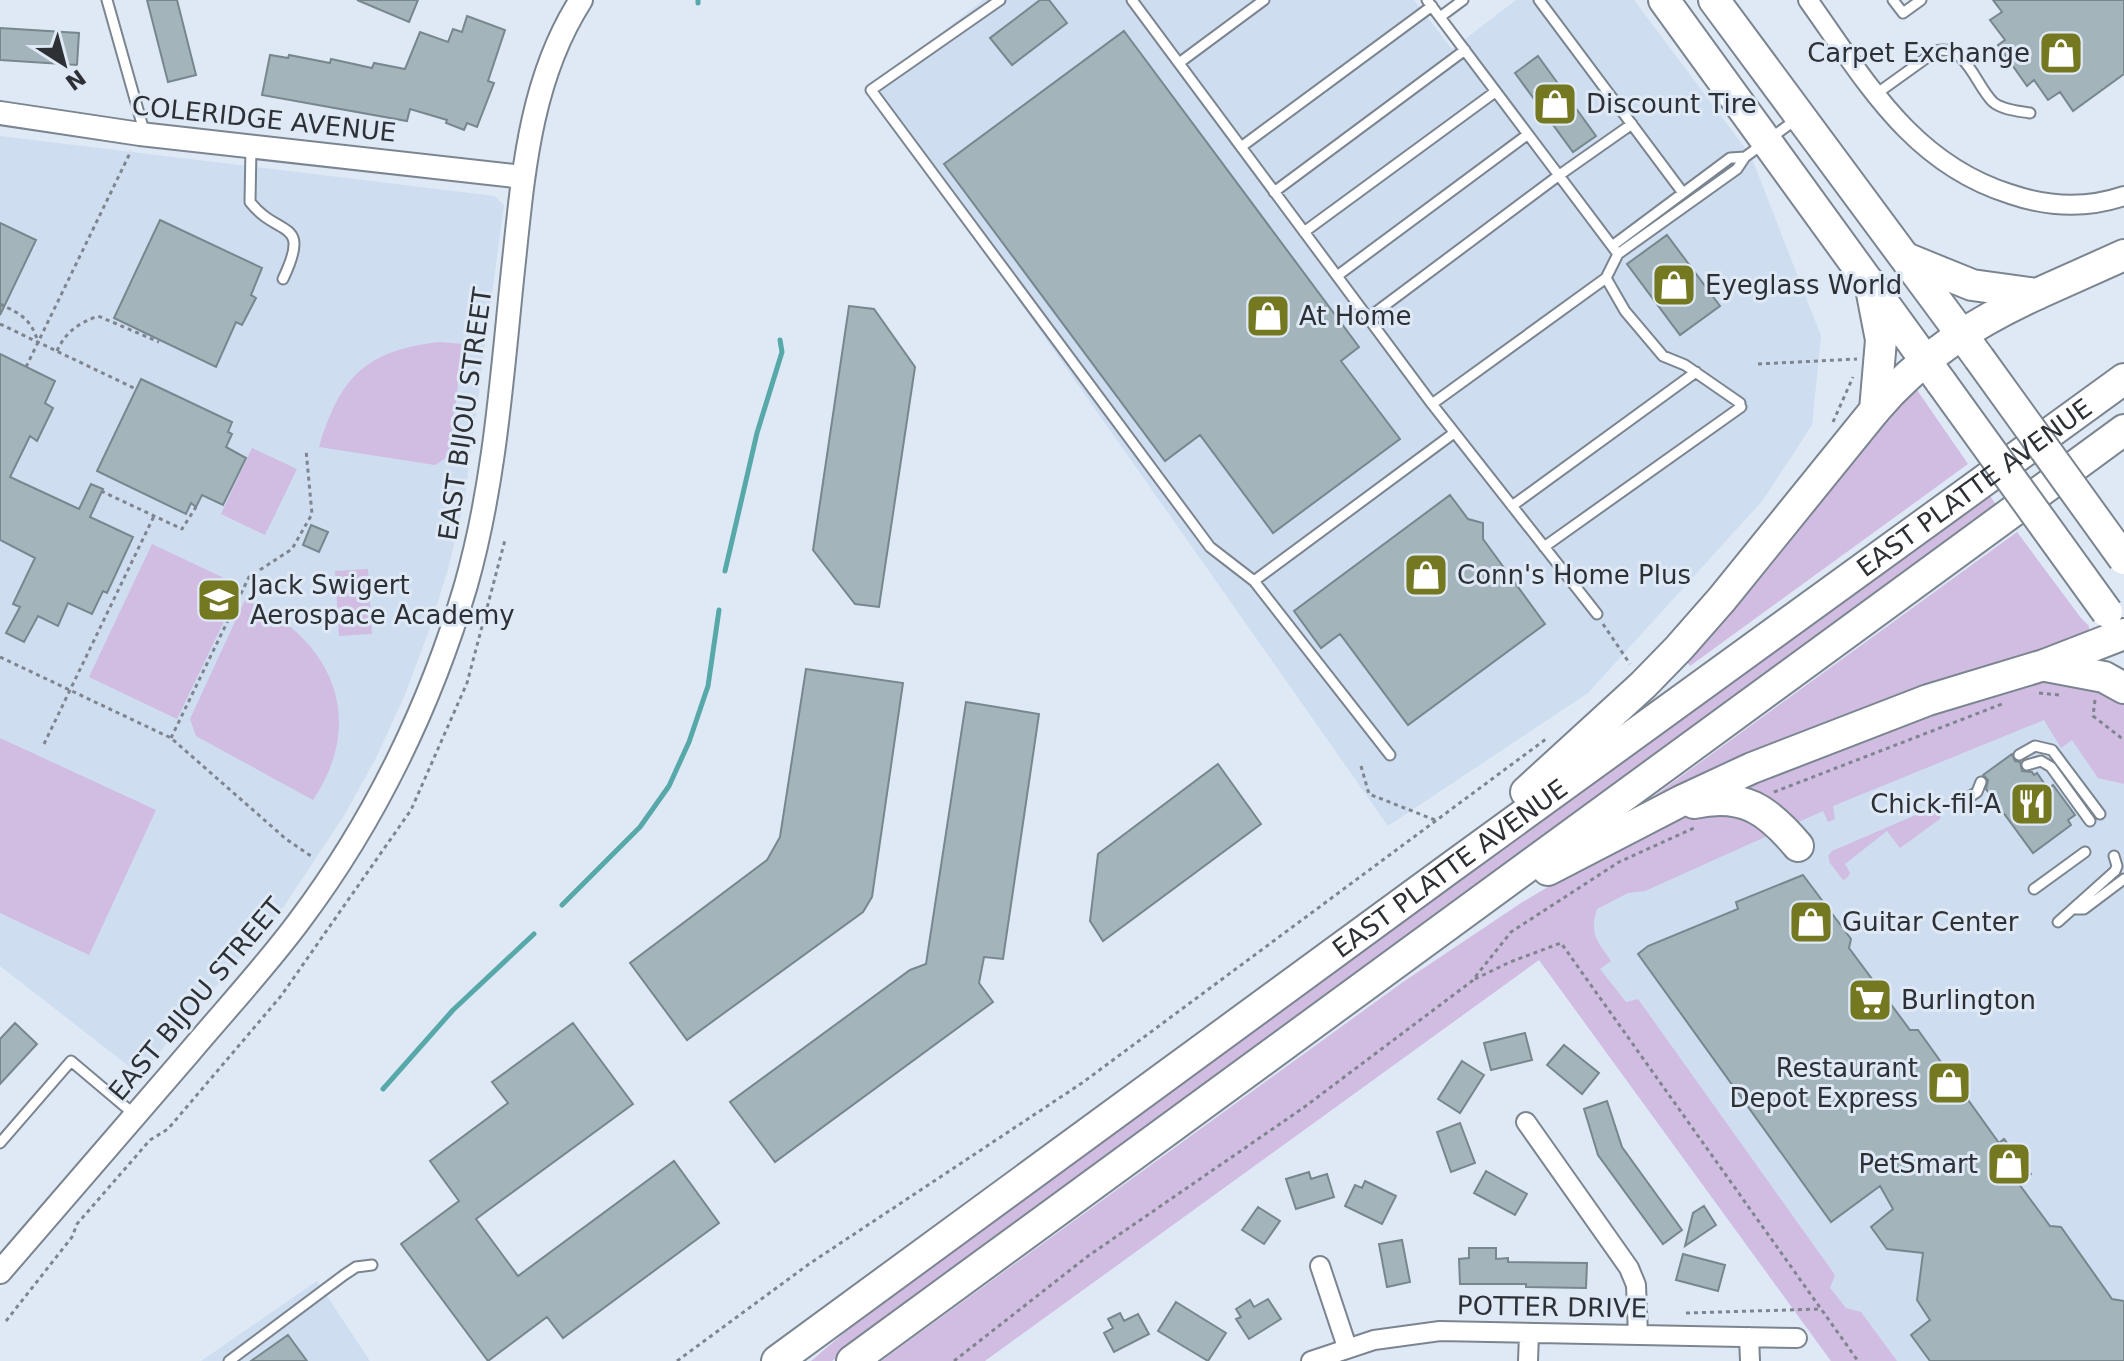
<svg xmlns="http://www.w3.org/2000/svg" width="2124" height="1361" font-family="'DejaVu Sans',sans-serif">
<rect width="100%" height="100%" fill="#dfe9f6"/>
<path fill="#ceddf0" d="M983,0H1414L1452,49L1516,0H1634L1751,156L1821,336L1812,425L1763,500L1588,693L1388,826L871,90Z
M0,136L495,196L504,205L464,503L448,569L429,631L404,697L376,758L345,814L283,908L140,1075L0,966Z
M2124,702V1361H1831L1539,960L1636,834L1803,760Z
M317,1281L370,1361H201Z"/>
<path fill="#d1bce2" d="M440,342L463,344L449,456L435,465L319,447C340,377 366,350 440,342Z
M1916,383L1917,390L1968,464L1690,666L1685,659Z
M252,448L297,469L265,535L221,514Z
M1983,486L1999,509L1589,805L832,1361H811L930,1260Z
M2017,532L2081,618L2089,626V633L1659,797L1654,796Z
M152,544L241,586L177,719L89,677Z
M368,569L372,634L339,636L335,571Z
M245,600C331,637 368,718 313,800L196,736L190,719Z
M2079,680L2124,702V784L2098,778L2072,740L2061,748L2044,720L1833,806L1835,819L1828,822L1823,811L1645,891L1628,893L1597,909C1589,934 1597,941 1611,961L1600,969L1626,1002L1638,999L1835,1275L1830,1288L1846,1308L1861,1312L1897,1361H1831L1539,960L985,1361H881L1403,982L1521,903L1636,834L1717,795L1874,734L2035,681Z
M0,738L156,810L89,955L0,913Z
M1932,808L1941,814L1940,819L1900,848L1887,831L1845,864L1850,873L1847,878L1843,880L1830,863L1828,856L1832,851Z"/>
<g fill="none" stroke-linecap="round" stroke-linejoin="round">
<path stroke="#57a8a9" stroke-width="5" d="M698,0V3
M725,571L757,433L782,352L780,340
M562,905L640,827L669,786L689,742L708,686L719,610
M383,1089L453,1010L534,934"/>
</g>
<path fill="#a3b4bb" stroke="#77878d" stroke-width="2" d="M147,0H177L196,75L168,82Z
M357,0H418L409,22Z
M1040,0H1049L1067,23L1012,65L990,38Z
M1993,0H2124V74L2073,111L2060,92L2048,100L2034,80L2027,86L1998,45L2005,40L1990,20L2002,12Z
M467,16L505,30L488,81L494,83L477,127L467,123L464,130L446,123L447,120L410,109L407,121L262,95L270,55L288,58L289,55L330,63L331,59L372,68L374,63L405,69L420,32L448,42L453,29L462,32Z
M0,28L79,33L77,65L0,60Z
M1124,31L1359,347L1341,361L1400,439L1273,533L1200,435L1165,461L944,164Z
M1538,56L1596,136L1573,152L1515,73Z
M160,220L262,268L251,295L256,298L242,325L236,322L216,367L114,318Z
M0,223L36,240L0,315Z
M1667,235L1720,306L1680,335L1627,264Z
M849,306L874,309L915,367L879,607L855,604L813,550Z
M0,354L55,381L45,403L53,408L37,441L30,436L10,477L79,509L91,484L103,489L90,517L133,537L107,593L103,591L92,614L68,603L58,626L38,616L24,642L6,633L20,607L13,604L35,558L0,540Z
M141,379L232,422L228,432L232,434L226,447L246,458L223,505L202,495L196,507L191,503L186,514L97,471Z
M1450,495L1468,519L1483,523V539L1545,624L1408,725L1340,634L1321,648L1294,611Z
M311,525L328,532L319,552L303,545Z
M806,669L903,683L872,897L863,912L687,1040L630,963L767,860L780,837Z
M966,702L1039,714L1003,959L984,957L979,983L993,1002L775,1162L730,1102L910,970L926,964Z
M2012,754L2015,761L2020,762L2022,771L2032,772L2034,775L2037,773L2048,789L2053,785L2075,815L2068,820L2071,825L2033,853L1986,789L1988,780L1983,775Z
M1218,764L1261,824L1103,941L1090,921L1098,854Z
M1803,875L1851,939L1849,948L1910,1030H1918L1999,1143L2004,1139L2031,1174L2019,1184L2050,1226L2061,1227L2112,1299L2124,1301V1361H1930L1911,1335L1930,1320L1917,1300L1923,1253L1887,1249L1871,1227L1893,1209L1880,1186L1831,1222L1638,954L1648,946L1738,909L1736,902Z
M15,1023L37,1044L0,1084V1039Z
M573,1023L633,1104L476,1219L518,1276L674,1161L719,1223L563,1338L547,1317L488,1361L401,1244L459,1201L430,1161L508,1103L492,1082Z
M1525,1033L1532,1060L1491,1070L1484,1043Z
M1564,1045L1599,1073L1582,1094L1547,1065Z
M1462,1061L1484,1075L1460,1113L1438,1099Z
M1607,1101L1622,1147L1682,1230L1663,1244L1598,1155L1584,1109Z
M1460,1123L1475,1163L1451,1172L1437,1132Z
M1486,1171L1527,1194L1515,1215L1474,1193Z
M1309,1172L1311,1179L1327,1174L1334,1197L1296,1209L1286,1179Z
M1365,1181L1396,1196L1382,1224L1345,1206L1355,1185L1362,1188Z
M1704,1206L1716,1225L1685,1246L1693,1213Z
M1258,1207L1280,1221L1264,1244L1242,1230Z
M1402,1240L1410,1282L1387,1287L1379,1244Z
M1469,1248H1496V1259L1508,1258V1262L1587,1263L1586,1288L1526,1287V1284H1460L1459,1259L1469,1258Z
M1683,1254L1725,1265L1718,1291L1676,1280Z
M1268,1299L1281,1319L1249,1339L1236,1319L1241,1317L1236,1309L1250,1300L1254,1307Z
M1176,1302L1226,1333L1208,1361L1158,1331Z
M1120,1313L1124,1321L1138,1314L1149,1334L1114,1352L1104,1333L1113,1328L1108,1319Z
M288,1335L307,1361H251Z"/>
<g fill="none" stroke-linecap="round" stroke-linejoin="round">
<g stroke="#7b8590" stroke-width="13">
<path id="service" d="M107,0L144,131
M1000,0L871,90L1210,547L1254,581L1390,755
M1132,0L1432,404L1597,614
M1427,0L1618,254
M1539,0L1683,193
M1893,0L1903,13L1921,0
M1440,17L1463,0
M1179,63L1264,0
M1876,94L1936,51C1966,43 1976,86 1993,102C2002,110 2019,111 2030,113
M251,147L250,202C278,238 312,218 283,279
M1241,147L1432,6
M1274,192L1465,50
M1304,232L1495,92
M1612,246L1730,158L1745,157
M1337,276L1527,135
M1606,278L1625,311L1663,356L1685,365L1740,403
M1368,318L1558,176L1632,124
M1432,404L1606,278L1618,254L1737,169L1745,157L1798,118
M1512,506L1696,372
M1544,547L1741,407
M1254,581L1454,433
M2019,755L2035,746L2052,750L2100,814
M2027,765L2041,761L2051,767L2090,821
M1968,798L1977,792L1981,782
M2034,889L2085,852
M2074,909H2084L2124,879
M2058,922L2115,871L2117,866L2114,856
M0,1143L71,1061L135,1115
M229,1361L344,1275L356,1267L372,1265"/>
</g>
<g stroke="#7b8590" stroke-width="22">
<path id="minor" d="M1808,0C1865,80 1911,163 2010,194C2048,207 2086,209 2124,196
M1526,1122L1629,1268L1636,1285L1638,1335
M1320,1266L1347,1347
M1749,1337L1750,1361
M1311,1361L1374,1340L1440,1331L1797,1338
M1528,1361L1529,1334"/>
</g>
<g stroke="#7b8590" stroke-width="26">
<path id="tertiary" d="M0,113L140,134L523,177
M0,1272C63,1199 126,1126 189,1053C226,1009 266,966 300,920C375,820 431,704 466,585C495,483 502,375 513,270C523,177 529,81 581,0"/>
</g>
<g stroke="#7b8590" stroke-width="34">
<g id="trunk">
<path d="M1664,0L1941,382"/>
<path d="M1714,0L1979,358"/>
<path d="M1908,259L1972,285L2037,294L2124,255"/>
<path d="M1875,410C1920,357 1974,323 2037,294"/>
<path d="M2046,666L2104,677L2124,688"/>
<path d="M1526,792L1643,685L1679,648L1722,599L1875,410L1881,340L1870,283"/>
<path d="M1694,803C1743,792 1768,810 1798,846"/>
<path d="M1548,870L1681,801L1752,768L1928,700L2044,665L2124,634"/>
<path id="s1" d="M777,1361L1450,868L2124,379"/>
<path d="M852,1361L2124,430"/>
</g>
</g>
<path stroke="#7f858e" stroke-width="3" stroke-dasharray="4 4" stroke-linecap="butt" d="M0,304C21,314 31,319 38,342
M0,324L136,389
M57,351C66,331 78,324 98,316L159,342
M1758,364L1857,359
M26,367L131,151
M1833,422L1853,377
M101,491L182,529L196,507
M1603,624L1630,664
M0,657L171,738L286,839L314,858
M2039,693L2059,695
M2095,700L2093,716L2124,740
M171,738L249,577L292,549L312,514L306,450
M44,744L154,516
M1361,766L1369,794L1435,820
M1774,792L2002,704
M1475,979L1510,962L1561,943L1858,1361
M1686,1313L1821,1309
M6,1321L72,1237L77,1224L150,1140L168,1129L281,996L411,810L467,683L505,540
M677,1361L809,1264L1082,1083L1546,739
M954,1361L1088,1256L1303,1108L1472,981L1511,932L1619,862L1694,828"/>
<use href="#service" stroke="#fff" stroke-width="9"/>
<use href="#minor" stroke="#fff" stroke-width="18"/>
<use href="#tertiary" stroke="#fff" stroke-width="22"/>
<use href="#trunk" stroke="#fff" stroke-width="30"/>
<g stroke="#7b8590" stroke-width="34" stroke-linecap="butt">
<path id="trunk-bridge" d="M1979,358L2124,559
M1941,382L2107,612"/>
</g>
<use href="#trunk-bridge" stroke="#fff" stroke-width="30"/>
</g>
<defs>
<g id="shop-square" transform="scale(2.3)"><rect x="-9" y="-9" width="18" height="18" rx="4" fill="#747821" stroke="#dfe9f6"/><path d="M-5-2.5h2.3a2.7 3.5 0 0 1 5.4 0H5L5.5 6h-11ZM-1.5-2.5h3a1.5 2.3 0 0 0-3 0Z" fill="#fff"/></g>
<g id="school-square" transform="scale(2.3)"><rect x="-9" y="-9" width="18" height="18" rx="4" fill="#747821" stroke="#dfe9f6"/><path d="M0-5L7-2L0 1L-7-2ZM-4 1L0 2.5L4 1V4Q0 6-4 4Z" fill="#fff"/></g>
<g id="restaurant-square" transform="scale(2.3)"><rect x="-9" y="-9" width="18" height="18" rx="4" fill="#747821" stroke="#dfe9f6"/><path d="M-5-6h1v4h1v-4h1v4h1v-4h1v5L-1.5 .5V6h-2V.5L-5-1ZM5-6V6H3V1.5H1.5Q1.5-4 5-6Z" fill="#fff"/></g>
<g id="supermarket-square" transform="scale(2.3)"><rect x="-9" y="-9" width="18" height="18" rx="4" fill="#747821" stroke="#dfe9f6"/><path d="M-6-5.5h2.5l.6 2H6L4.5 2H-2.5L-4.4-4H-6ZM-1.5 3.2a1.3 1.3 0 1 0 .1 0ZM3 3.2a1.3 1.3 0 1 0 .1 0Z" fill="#fff"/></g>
</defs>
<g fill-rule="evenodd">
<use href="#shop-square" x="2061" y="53"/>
<use href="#shop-square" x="1555" y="104"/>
<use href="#shop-square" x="1674" y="285"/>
<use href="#shop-square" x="1268" y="316"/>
<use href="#shop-square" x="1426" y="575"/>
<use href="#school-square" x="219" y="600"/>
<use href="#restaurant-square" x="2032" y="804"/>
<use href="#shop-square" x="1811" y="922"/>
<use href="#supermarket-square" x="1870" y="1000"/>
<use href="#shop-square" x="1949" y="1083"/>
<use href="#shop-square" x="2009" y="1164"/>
</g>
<g text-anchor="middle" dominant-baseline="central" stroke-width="6" stroke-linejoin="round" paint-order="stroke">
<g font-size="26" fill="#2d3136" stroke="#dfe9f6" text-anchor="start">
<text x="2030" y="53" text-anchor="end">Carpet Exchange</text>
<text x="1586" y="104">Discount Tire</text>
<text x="1705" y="285">Eyeglass World</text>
<text x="1299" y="316">At Home</text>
<text x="1457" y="575">Conn's Home Plus</text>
<text x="250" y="585">Jack Swigert<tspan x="250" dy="30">Aerospace Academy</tspan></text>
<text x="2001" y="804" text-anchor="end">Chick-fil-A</text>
<text x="1842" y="922">Guitar Center</text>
<text x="1901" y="1000">Burlington</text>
<text x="1918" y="1068" text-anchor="end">Restaurant<tspan x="1918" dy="30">Depot Express</tspan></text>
<text x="1978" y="1164" text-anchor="end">PetSmart</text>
</g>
<g font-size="26" fill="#2d3136" stroke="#dfe9f6">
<text transform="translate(264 119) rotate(6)">COLERIDGE AVENUE</text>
<text transform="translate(465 414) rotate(-82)">EAST BIJOU STREET</text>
<text stroke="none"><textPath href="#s1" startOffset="1482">EAST PLATTE AVENUE</textPath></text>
<text stroke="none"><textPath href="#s1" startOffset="834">EAST PLATTE AVENUE</textPath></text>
<text transform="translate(196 999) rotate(-50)">EAST BIJOU STREET</text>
<text transform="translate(1552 1307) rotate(1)">POTTER DRIVE</text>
</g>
</g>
<g transform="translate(64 64) rotate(144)" stroke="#dfe9f6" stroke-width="6" paint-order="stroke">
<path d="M0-6L14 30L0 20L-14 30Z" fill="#2d3136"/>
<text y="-12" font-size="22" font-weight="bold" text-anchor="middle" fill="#2d3136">N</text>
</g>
</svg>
